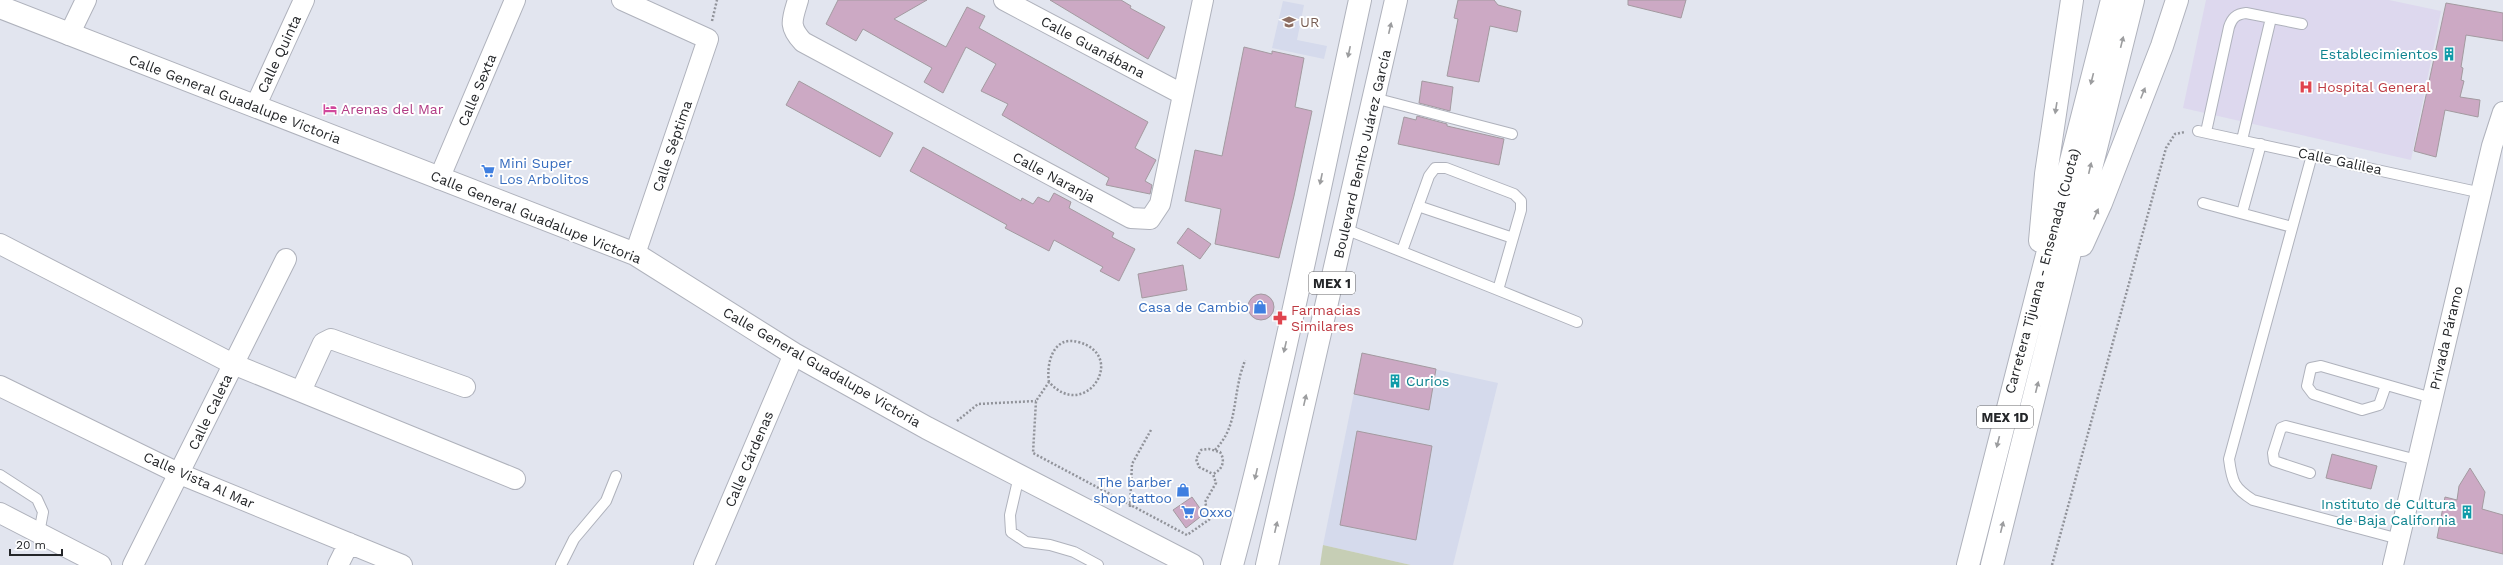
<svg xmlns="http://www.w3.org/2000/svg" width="2503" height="565" font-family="'Work Sans',sans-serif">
<rect width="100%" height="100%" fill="#e2e5ef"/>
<path fill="#d5daec" d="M1283,1L1304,5L1297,40L1327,46L1324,59L1272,48Z
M1362,353L1498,383L1453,565H1411L1323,545Z"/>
<path fill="#ddd8ee" d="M2206,0H2389L2441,11L2411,160L2183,108Z"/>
<path fill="#c6ceb5" d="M1323,545L1411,565H1320Z"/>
<path fill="#cca9c4" stroke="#a39aa0" d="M838,0H927L894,19L946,47L967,7L985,16L979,28L1148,122L1135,148L1156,160L1145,181L1152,185L1150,194L1106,185L1109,178L1002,115L1008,104L981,91L996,64L966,47L943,93L924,82L932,68L863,29L856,41L826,24Z
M1050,0H1121L1131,6L1130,8L1165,27L1148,59Z
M1458,0H1494L1498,5L1521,11L1517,32L1490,26L1479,82L1447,76L1458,19L1454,18Z
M1628,0H1686L1681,18L1628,5Z
M2446,3L2503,13V41L2466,35L2461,67L2463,68L2461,80L2464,81L2460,97L2480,100L2478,117L2445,110L2436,157L2414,151Z
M1244,47L1272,54V51L1304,58L1295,107L1312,111L1294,196L1279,258L1215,244L1221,209L1185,201L1195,150L1222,156Z
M799,81L893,133L880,157L786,105Z
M1422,81L1453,87L1450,111L1419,103Z
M1417,116L1447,124V126L1504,139L1499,165L1398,144L1404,117L1416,120Z
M923,147L1021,201L1022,198L1033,204L1038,197L1049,202L1054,193L1071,202L1069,208L1114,233L1112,237L1135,249L1119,281L1100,271L1103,267L1054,240L1049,251L1005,228L1007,225L910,171Z
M1188,228L1211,244L1200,259L1177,243Z
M1183,265L1187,290L1142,298L1138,274Z
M1248 307a13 13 0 1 1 26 0a13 13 0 1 1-26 0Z
M1362,353L1436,369L1429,410L1354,394Z
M1357,431L1432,446L1416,540L1340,525Z
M2332,454L2377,466L2371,489L2326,478Z
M2470,468L2485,492L2482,509L2503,515V554L2437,538L2445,497L2457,500L2459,486Z
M1192,497L1204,514L1186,528L1173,510Z"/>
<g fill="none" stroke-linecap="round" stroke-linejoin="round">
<g stroke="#afb2bc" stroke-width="12">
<path id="lane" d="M1374,98L1512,134
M2198,131L2482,193
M2206,132L2229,27C2232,18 2236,14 2246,13L2302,24
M2242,140L2271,18
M2312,155L2229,459C2232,482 2234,488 2253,500L2399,539
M2203,203L2292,227
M1418,206L1513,238
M2242,213L2261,144
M1345,229L1498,290L1521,210V201L1514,194L1446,168H1435L1429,176L1402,251
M1498,290L1577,322
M2386,385L2379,405L2362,410L2313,394L2307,386L2311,368L2321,366L2432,398
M2310,473L2274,461L2273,453L2281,428L2286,426L2417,460
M0,475L37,499L43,512L39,533
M1019,476L1010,515L1011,532L1026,542L1050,545L1074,552L1098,565
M561,565L574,539L606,501L616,476"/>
</g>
<g stroke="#afb2bc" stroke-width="22">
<path id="street" d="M622,0L708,39L635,254
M798,0C792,20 788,26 803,42L1131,218L1150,219L1160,204L1203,0
M1004,0L1182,94
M69,35L86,0
M255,107L304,0
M439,179L515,0
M0,244L233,364L515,479
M0,386L180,474L402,565
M301,391L323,343L331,339L465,387
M0,513L101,565
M133,565L286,259
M338,565L349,543
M704,565L794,354
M2393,565L2492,146L2503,112"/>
</g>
<g stroke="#afb2bc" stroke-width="24">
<path id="secondary" d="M0,7L635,254L794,354L927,428L1192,565"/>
</g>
<g stroke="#afb2bc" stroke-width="24">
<path id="primary" d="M1232,565C1282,379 1319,189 1360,0
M1267,565L1396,0"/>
</g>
<g stroke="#afb2bc" stroke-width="24">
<path id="highway" d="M2040,241L2046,174L2072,0
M2082,245L2101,203L2162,46L2177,0
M1968,565L2112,0
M1992,565L2133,0"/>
</g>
<path stroke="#91939a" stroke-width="2.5" stroke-dasharray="2 2" stroke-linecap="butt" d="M712,21L717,0
M1049,382C1046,364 1053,335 1078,342C1129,355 1085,423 1049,382L1036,401L1033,453L1187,535L1210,519L1205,502L1216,483L1213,474C1222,470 1226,461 1220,452L1209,449L1201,450L1196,459L1199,467L1213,474
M957,421L978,404L1036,401
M1215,450C1235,429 1233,408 1239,381C1240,374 1243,367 1245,360
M1130,507L1132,464L1151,430
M2052,565L2166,148L2175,134L2185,132"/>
<use href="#lane" stroke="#fff" stroke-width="10"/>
<use href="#street" stroke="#fff" stroke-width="20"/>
<use href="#secondary" stroke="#fff" stroke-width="22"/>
<use href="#primary" stroke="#fff" stroke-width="22"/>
<use href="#highway" stroke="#fff" stroke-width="22"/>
</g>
<defs><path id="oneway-solid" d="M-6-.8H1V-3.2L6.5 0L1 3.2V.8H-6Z"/></defs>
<g fill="#9c9d9f">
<use href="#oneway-solid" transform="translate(1390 28) rotate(-77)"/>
<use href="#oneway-solid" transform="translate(2122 42) rotate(-76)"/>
<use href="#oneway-solid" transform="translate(1349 52) rotate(102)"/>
<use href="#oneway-solid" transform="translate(2092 79) rotate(104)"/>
<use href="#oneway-solid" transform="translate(2143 93) rotate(-68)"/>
<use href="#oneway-solid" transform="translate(2056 108) rotate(99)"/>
<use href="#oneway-solid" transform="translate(2090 168) rotate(-77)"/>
<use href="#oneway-solid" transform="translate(1321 179) rotate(102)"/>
<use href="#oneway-solid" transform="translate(2096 214) rotate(-66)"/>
<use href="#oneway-solid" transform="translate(1285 347) rotate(103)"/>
<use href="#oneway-solid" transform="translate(2037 387) rotate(-76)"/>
<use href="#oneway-solid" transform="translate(1305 400) rotate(-77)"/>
<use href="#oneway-solid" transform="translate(1998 442) rotate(104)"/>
<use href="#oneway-solid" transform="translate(1256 474) rotate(103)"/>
<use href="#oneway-solid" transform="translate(1276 527) rotate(-77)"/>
<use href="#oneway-solid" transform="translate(2002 527) rotate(-76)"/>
</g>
<defs>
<g id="school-bare" transform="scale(1.08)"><path d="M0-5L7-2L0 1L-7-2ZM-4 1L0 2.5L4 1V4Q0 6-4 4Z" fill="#8d6e63" stroke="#fff" stroke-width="2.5" paint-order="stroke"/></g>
<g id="building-bare" transform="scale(1.08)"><path d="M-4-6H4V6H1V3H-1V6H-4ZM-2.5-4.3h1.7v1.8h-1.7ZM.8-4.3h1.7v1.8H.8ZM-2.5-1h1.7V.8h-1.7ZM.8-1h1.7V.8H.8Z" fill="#0f9aa8" stroke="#fff" stroke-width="2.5" paint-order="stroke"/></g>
<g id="hospital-bare" transform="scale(1.08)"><path d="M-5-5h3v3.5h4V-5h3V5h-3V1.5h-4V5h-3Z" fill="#e0444e" stroke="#fff" stroke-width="2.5" paint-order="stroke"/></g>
<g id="hotel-bare" transform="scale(1.08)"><path d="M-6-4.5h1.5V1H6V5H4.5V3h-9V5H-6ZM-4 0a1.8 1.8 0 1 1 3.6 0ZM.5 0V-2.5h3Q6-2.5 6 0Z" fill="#d1479c" stroke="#fff" stroke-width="2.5" paint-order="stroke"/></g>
<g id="supermarket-bare" transform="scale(1.08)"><path d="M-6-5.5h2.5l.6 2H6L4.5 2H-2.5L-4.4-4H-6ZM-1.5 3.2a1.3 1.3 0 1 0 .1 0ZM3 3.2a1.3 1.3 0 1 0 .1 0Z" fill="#3f7fe0" stroke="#fff" stroke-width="2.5" paint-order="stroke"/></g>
<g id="shop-bare" transform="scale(1.08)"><path d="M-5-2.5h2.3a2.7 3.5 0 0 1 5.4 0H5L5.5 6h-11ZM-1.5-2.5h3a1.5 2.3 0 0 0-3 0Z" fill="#3f7fe0" stroke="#fff" stroke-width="2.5" paint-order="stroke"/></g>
<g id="pharmacy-bare" transform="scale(1.08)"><path d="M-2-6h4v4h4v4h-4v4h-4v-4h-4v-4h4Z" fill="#e0444e" stroke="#fff" stroke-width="2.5" paint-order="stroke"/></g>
</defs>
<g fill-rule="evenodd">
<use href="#school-bare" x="1289" y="22"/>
<use href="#building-bare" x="2449" y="54"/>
<use href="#hospital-bare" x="2306" y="87"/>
<use href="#hotel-bare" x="330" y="109"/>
<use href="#supermarket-bare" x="488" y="171"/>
<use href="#shop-bare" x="1260" y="307"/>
<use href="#pharmacy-bare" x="1280" y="318"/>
<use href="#building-bare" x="1395" y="381"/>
<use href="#shop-bare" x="1183" y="490"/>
<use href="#supermarket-bare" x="1188" y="512"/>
<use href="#building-bare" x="2467" y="512"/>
</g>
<g text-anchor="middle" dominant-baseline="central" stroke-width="4" stroke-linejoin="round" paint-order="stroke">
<g fill="#fff" stroke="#666769" stroke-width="1">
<rect x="1309" y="272" width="46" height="22" rx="3"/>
<rect x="1977" y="406" width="56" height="22" rx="3"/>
</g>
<g font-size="13" font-weight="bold" fill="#242629">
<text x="1332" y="283">MEX 1</text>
<text x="2005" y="417">MEX 1D</text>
</g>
<g font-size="14" fill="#785e54" stroke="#fff" text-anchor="start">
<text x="1300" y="22">UR</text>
</g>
<g font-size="14" fill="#242629" stroke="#fff">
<text transform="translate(1093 47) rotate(28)">Calle Guanábana</text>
<text transform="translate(279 54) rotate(-65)">Calle Quinta</text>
<text transform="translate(477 90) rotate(-67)">Calle Sexta</text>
<text transform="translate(235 99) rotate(21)">Calle General Guadalupe Victoria</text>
<text transform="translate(672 146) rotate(-71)">Calle Séptima</text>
<text transform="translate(1362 154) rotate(-77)">Boulevard Benito Juárez García</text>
<text transform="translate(2340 161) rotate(12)">Calle Galilea</text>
<text transform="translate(1054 177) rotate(28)">Calle Naranja</text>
<text transform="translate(536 217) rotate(22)">Calle General Guadalupe Victoria</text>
<text transform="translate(2042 271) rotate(-75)">Carretera Tijuana - Ensenada (Cuota)</text>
<text transform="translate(2446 338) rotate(-77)">Privada Páramo</text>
<text transform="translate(822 367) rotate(30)">Calle General Guadalupe Victoria</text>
<text transform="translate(210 412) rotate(-64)">Calle Caleta</text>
<text transform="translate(749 459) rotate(-67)">Calle Cárdenas</text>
<text transform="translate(199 480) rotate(24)">Calle Vista Al Mar</text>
</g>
<g font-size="14" fill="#0d838f" stroke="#fff" text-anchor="end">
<text x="2438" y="54">Establecimientos</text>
<text x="1406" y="381" text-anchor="start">Curios</text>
<text x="2456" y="504">Instituto de Cultura<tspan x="2456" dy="16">de Baja California</tspan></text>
</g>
<g font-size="14" fill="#be3a42" stroke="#fff" text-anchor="start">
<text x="2317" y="87">Hospital General</text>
<text x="1291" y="310">Farmacias<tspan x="1291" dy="16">Similares</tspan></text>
</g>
<g font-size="14" fill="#b23c85" stroke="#fff" text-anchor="start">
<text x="341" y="109">Arenas del Mar</text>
</g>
<g font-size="14" fill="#366cbe" stroke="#fff" text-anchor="start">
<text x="499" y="163">Mini Super<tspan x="499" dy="16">Los Arbolitos</tspan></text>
<text x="1249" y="307" text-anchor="end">Casa de Cambio</text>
<text x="1172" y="482" text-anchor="end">The barber<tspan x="1172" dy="16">shop tattoo</tspan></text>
<text x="1199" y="512">Oxxo</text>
</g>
</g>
<path d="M10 549v6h52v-6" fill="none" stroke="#242629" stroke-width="2"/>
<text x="16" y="549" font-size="12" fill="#242629" stroke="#ffffff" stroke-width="3" paint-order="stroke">20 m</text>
</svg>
